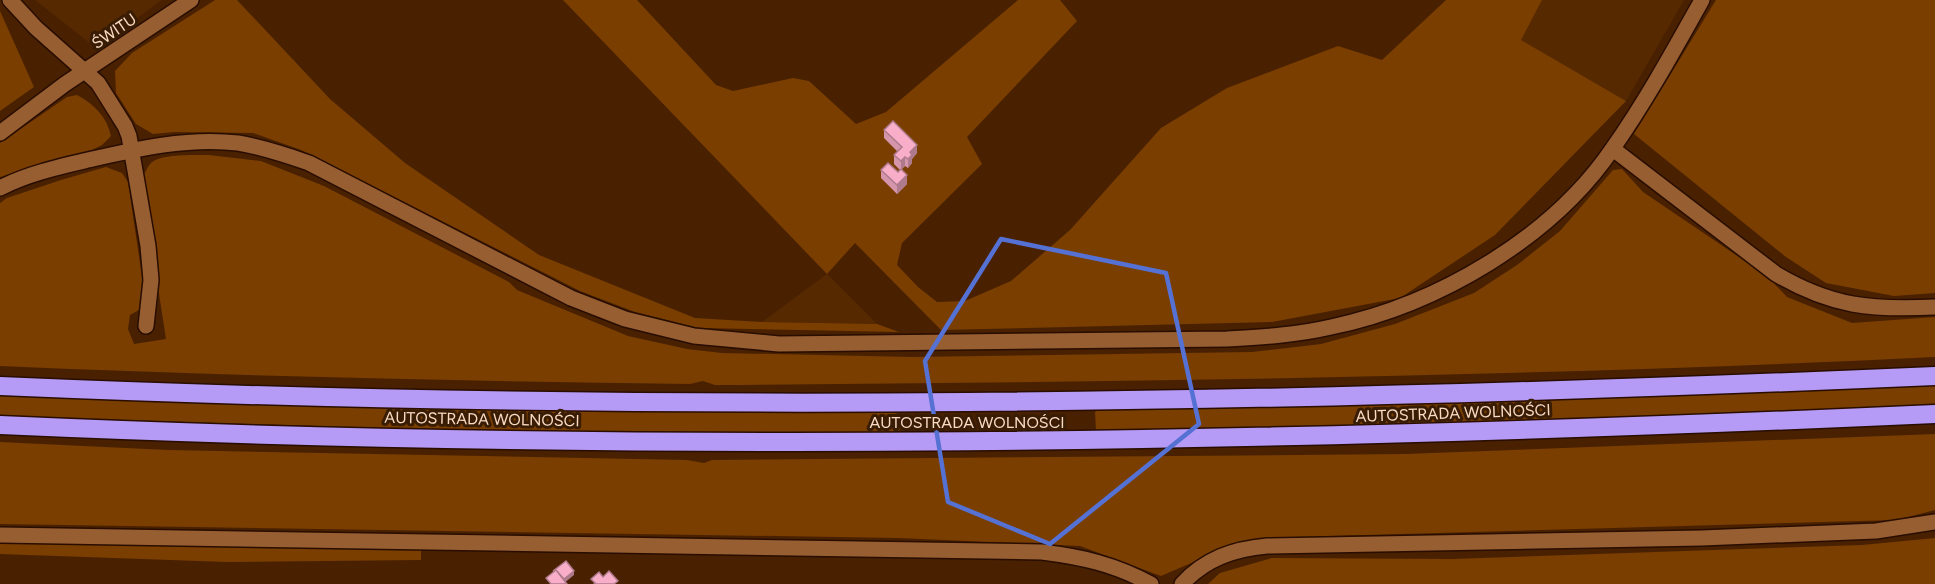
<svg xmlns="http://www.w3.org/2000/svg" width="1935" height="584" font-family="Figtree,sans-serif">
<rect width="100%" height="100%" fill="#492100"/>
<path fill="#562900" d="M35,0H162L96,48Z
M1542,0H1684L1626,101L1520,40Z
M827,274L877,324L762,322Z"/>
<path fill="#7a3e00" d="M215,0H237L330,99L405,163L539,255L695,318L762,322L877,324L899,332L699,328L635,312L580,291L301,150L253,133L175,132L153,134L136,124L116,93L115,71L132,53Z
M563,0H637L716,85L733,91L793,78L809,81L856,124L886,112L1018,0H1060L1077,21L967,137L982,164L902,243L897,265L918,287L937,302L965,301L1011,281L1070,230L1161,128L1227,88L1338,46L1382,60L1446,0H1542L1521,40L1626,101L1495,235L1400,298L1272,322L941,330L855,243L827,274Z
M1716,0H1935V293L1894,296L1826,283L1786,257L1634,134Z
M0,11L34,87L0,111Z
M77,95C94,104 107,117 111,136L102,145L92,150L0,177V143L67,97Z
M209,155L261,161L324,186L509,282L517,290L628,336L687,349L722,353L912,357L1252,352L1321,344L1395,324L1474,293L1517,265L1560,231L1613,170L1622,169L1643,192L1767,276L1787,297L1852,323L1935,317V357C1529,377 1122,382 715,385L703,381L690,384C460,381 230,376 0,366V203L7,198L61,180L106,167L122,173L128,182L145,297L139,310L130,315L128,329L134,344L166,339L141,178C146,173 147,166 152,162C162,154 196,155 209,155Z
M1935,385V407L1283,429L1096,431L1095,412L1098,410L1430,403Z
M0,395C296,409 594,410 891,412L898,414L900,430L892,433H638L408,429L0,416Z
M1935,434V510L1896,520L1295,537L1240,542L1161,576L1080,546L899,538L0,524V442L168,450L687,460L704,463L712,460L1405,454Z
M1935,538V584H1208L1220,573L1272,558L1452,559L1862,545Z
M0,541L421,550V560L227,562L0,554Z"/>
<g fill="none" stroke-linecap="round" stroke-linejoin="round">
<g stroke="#280d00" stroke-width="18">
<path id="minor" d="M10,0L36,28L98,83L125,126L129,136L148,246L151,280L146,326
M0,133L65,84L191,0
M1613,149L1776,274C1832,307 1871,310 1935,307
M0,188C27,174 58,167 88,160C136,149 188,137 238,143C262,147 286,155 309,163L571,298L625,319L694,336L779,344L1227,339C1262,337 1297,335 1331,327C1437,305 1552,238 1613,148C1646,101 1674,50 1702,0
M0,535L1042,552C1082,557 1114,564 1151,584
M1182,584C1205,559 1233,549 1267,546L1702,538L1876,531L1935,522"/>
</g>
<g stroke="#280d00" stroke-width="21">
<path id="highway" d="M0,386C645,414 1290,404 1935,376
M0,425C645,454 1291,443 1935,414"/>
</g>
<use href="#minor" stroke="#975e32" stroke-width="15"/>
<use href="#highway" stroke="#b59bf5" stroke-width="18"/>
</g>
<path fill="#d596ac" d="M884,130L917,153L912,159V163L908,168L905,166L901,170L907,184L897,194L881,178V170L898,172L900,170L894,164V155L898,152L884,138Z"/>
<path fill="#ae7a8c" d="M917,145V153L912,159V163L908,168V159L910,152Z
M905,157V166L901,170V161Z
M907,175V184L897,194V185Z
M574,571V575L563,584L561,581Z"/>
<path fill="#f8aec8" stroke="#ae7a8c" stroke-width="1.5" d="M893,121L917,145L910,152L912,155L908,159L905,157L901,161L894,155L902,147L884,130Z
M888,163L898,172L901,169L907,175L897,185L881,170Z
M566,561L574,571L564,579L556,570L553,571Z
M556,570L567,584H551L546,578Z
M609,571L618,581L614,584H594L595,583L591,579L599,572L603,577Z"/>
<path fill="none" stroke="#5471d3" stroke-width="4.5" stroke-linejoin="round" d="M1001,239L1166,273L1199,424L1050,544L948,502L925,361Z"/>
<g text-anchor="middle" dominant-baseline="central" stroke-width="6" stroke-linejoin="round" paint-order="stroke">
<g font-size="16" fill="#fbdac4" stroke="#381c04">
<text transform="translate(114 31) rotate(-34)">ŚWITU</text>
<text transform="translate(1453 413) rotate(-2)">AUTOSTRADA WOLNOŚCI</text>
<text transform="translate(482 419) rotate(1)">AUTOSTRADA WOLNOŚCI</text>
<text x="967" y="422">AUTOSTRADA WOLNOŚCI</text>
</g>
</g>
</svg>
